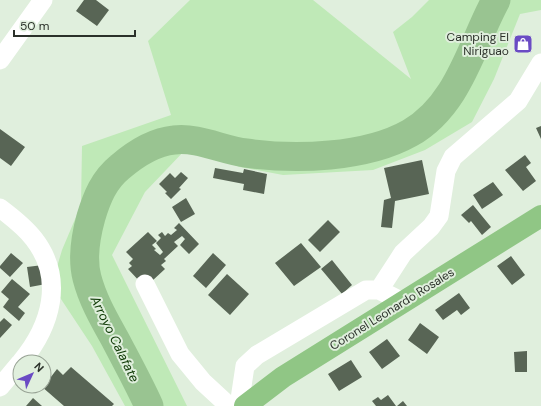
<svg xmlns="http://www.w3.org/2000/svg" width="541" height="406" font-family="'DM Sans',sans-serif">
<rect width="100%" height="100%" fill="#e0efdd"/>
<path fill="#bfe9b7" d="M190,0H313L411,79L393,32L412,17L429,0H541V10L520,14L494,79L472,122L425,150L373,170L283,175L240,167L187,148L145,192L112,255L187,406H125L92,346L55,290L57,267L62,250L81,205L82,146L171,115L148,41Z"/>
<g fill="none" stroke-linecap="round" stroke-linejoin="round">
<path stroke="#99c491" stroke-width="29" d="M149,406C139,384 127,362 116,341C105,321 93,301 87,278C82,259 86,235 91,217C97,197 104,180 120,167C134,155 154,142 174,140C198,137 222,150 246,153C295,160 366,158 410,133C459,105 471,46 496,0"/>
</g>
<path fill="#586555" d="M84,0H96L109,10L97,26L76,11Z
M541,126V139L536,128Z
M0,129L25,147L11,166L0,158Z
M525,155L531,163L526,167L536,181L523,191L505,170Z
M422,160L429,194L395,201L392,228L381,227L384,200L391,198L384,168Z
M215,168L243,173L244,169L267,174L264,194L243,190L244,184L213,178Z
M181,172L188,178L179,188L181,189L171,199L165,193L167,192L159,184L170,173L175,178Z
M493,182L503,195L482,209L473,195Z
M186,198L195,214L181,222L172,207Z
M473,205L491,227L482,235L471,221L469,223L461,215Z
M328,220L340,232L320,252L308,240Z
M179,223L199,244L189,254L180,245L185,239L182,236L174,242L178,246L164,259L166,261L161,265L165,269L152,281L142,284L128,269L132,266L129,263L133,259L126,252L148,232L157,241L152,245L156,249L154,250L160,255L163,252L156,243L161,238L158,235L162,232L165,236L168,233L171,235L177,230L174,228Z
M301,243L321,267L294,286L275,263Z
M11,253L23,263L10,277L0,268V266Z
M213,253L226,265L206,288L193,276Z
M511,256L525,275L512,285L497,266Z
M332,260L352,285L342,294L321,269Z
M43,265L46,284L30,287L27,267Z
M227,274L249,294L230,315L208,295Z
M12,279L30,294L18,307L25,313L19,321L3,307L9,299L1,292Z
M459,293L470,308L461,315L457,310L443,320L435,310Z
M4,318L12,325L0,338V322Z
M420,323L439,337L427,354L408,340Z
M387,339L400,356L382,369L369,352Z
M527,351V372H515L514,352Z
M351,360L362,377L339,391L328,374Z
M71,367L114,404L112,406H64L41,386H44L57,369L63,375Z
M388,395L396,406H376L372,401L378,397L381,400Z
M33,398L42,406H26Z
M403,401L407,406H397Z"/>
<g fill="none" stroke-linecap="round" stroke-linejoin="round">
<path stroke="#fff" stroke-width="19" d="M0,60L43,0
M0,208C12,217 25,227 34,239C65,279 51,326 21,362
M145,284L180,354L203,382L229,406
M379,290L403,253L431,227L439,216L446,171L453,157L518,101L541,63
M0,387L20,363
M239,406L245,366L257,355L366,290H379L403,302"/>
<path stroke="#90c685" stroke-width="22" d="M245,406L283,377L541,216"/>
</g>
<defs>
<g id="shop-square" transform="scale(1)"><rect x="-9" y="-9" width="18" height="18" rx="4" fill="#6a4bc4" stroke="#e0efdd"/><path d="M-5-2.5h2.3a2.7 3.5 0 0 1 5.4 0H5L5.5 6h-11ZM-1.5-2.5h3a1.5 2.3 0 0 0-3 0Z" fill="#fff"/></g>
</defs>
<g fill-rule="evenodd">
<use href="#shop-square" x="523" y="44"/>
</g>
<g text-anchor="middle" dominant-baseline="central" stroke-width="4" stroke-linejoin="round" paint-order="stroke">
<g font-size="12" fill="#2b312a" stroke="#e0efdd" text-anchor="end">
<text x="509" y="37">Camping El<tspan x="509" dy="14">Niriguao</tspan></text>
</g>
<g font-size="12" fill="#2b312a" stroke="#e0efdd">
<text transform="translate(392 309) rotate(-32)">Coronel Leonardo Rosales</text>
</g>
<g font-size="13" font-style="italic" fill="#0d3804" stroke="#e0efdd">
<text transform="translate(115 339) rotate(64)">Arroyo Calafate</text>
</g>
</g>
<g transform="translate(32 374) rotate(46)"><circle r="19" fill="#e0efdd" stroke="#98a395"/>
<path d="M0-3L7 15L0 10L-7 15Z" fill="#6a4bc4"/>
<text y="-6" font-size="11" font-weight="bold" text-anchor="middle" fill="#2b312a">N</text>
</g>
<path d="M14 30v6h121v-6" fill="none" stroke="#2b312a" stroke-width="2"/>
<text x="20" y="30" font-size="12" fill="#2b312a" stroke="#e0efdd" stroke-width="3" paint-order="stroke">50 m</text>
</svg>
